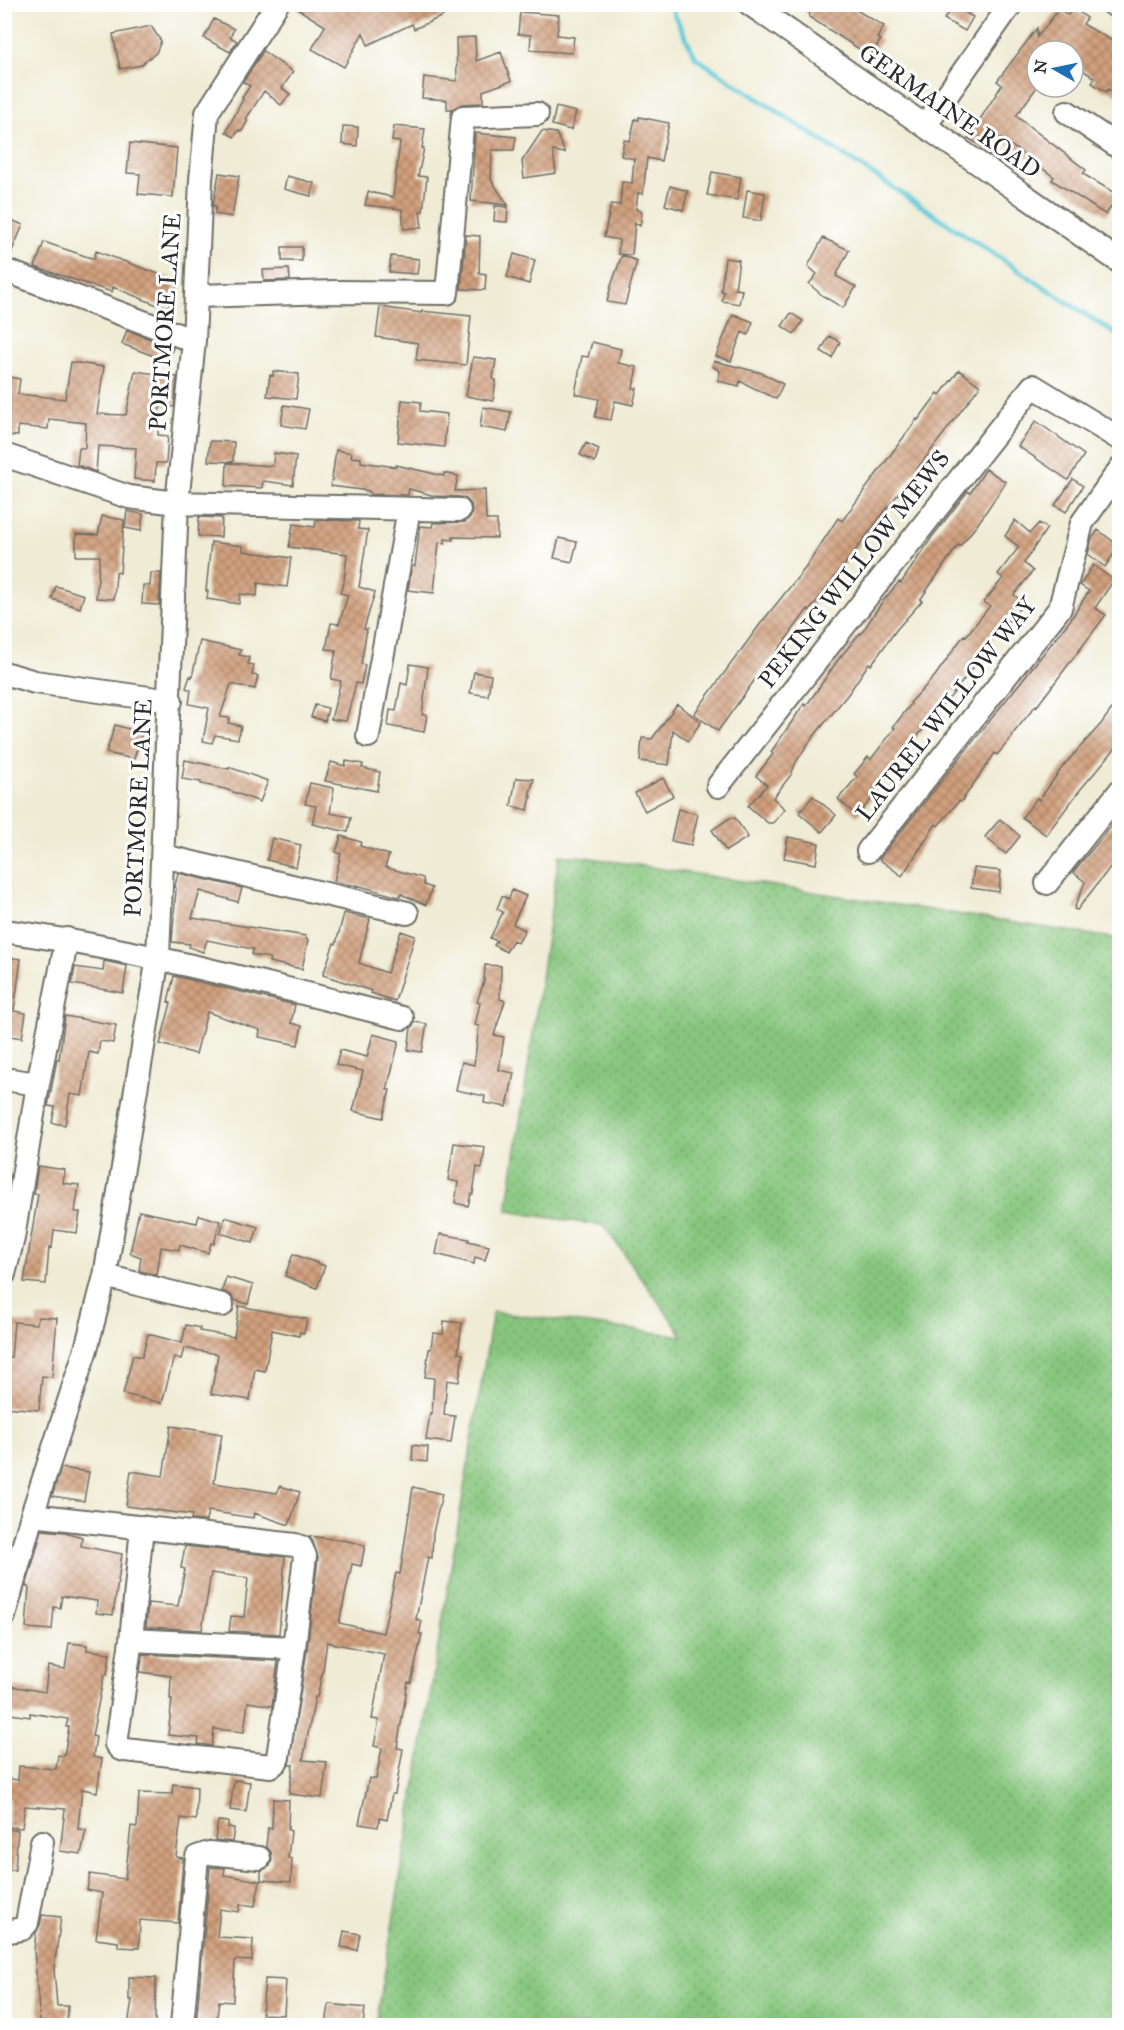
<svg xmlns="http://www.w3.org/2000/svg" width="1124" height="2030" font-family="'IM FELL Great Primer',serif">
<defs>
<pattern id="grass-dots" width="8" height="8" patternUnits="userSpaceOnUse" patternTransform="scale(1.5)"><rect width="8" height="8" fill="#87c67e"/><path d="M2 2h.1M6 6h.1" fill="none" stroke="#6fa167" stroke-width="1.8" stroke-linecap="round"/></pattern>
<pattern id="building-cross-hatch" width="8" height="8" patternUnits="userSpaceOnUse" patternTransform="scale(1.5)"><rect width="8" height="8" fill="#d1a07e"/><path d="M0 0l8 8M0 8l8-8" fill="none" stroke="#aa8367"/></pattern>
</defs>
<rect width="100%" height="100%" fill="#fff"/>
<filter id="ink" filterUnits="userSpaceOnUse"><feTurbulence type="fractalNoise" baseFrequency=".0167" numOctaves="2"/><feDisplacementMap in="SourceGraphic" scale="12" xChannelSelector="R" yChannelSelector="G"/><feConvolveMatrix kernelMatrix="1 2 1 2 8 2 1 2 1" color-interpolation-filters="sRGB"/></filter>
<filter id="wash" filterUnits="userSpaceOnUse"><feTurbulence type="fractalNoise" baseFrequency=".008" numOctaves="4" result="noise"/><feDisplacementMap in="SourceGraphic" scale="24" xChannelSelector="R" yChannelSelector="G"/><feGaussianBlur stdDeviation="1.35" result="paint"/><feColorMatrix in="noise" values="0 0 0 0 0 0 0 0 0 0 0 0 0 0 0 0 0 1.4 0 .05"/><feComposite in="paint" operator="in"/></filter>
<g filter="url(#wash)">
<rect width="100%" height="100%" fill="#efebd4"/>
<path fill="url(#grass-dots)" stroke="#597854" stroke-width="1.5" d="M559,855L585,857L1119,939V2025H376L493,1312L683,1336L604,1226L507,1211Z"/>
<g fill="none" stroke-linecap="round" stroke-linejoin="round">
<path stroke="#5cc7d7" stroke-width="5" d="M669,4L696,58L1120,337"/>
</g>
<g id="blocks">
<path fill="url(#building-cross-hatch)" d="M290,4H438L443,16L414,29L412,24L368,45L363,33L344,67L312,49L325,26Z
M795,4H846L884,26L877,38L881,40L870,56L809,17L810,14Z
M953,5L973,17L965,31L944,19Z
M1073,8L1087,18L1083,24L1119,45V96L1108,89L1106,92L1092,83L1095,78L1073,64V51H1037V87L1016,116L1086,170L1083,174L1118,195L1106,215L1052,180L1054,177L1001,138L992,153L968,138L1002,85L997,81L1037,28V37L1059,9L1068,15Z
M520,12L559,15L557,35L574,37L572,53L530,50L531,35L518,34Z
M214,19L234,29L230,37L237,41L230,52L204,38Z
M151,26L161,41L156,53L146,60L142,65L120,69L113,34Z
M475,37L476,61L501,52L511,81L483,91V103L462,104L452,109H447V100L422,98L424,77L457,81L456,38Z
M263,51L293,72L282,88L290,94L281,105L264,91L246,119L248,120L242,131L239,130L234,137L226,132L243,99L242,98L250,86L243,82Z
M556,107L576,112L571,130L552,125Z
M639,117L669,123L661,161L647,158L643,194L638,193L636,209L642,212L640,226L635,223L632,255L618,254L619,240L604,237L611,204L620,205L622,182L632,183L634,159L621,156L624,140L630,141L635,119L639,120Z
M343,126L358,127L357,146L342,144Z
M394,126L425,129L422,148H424L418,176L427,177L423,211H420L422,227L404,229L402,209L365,205L368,192L393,197L400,142L392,141Z
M542,131L556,133L565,153L553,151L556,173L524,178L522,161Z
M475,133L516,137L514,150H492L491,180L508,205L471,201Z
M130,143L177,148L173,197L138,194L140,174L127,173Z
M712,172L741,177L737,200L707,195Z
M219,173L239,176L232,217L215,214L216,206H213L214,201Z
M287,176L314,183L311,196L284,189Z
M670,186L688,191L683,210L665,205Z
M747,190L765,193L761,221L743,218Z
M495,206L508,207L507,222L494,221Z
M4,217L23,225L9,258L4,257Z
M466,235L480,236L479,273L486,274L485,290L461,289Z
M823,238L849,250L836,276L856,287L843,308L823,296L809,284L817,274L808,266Z
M44,242L94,259L96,251L178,281L167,309L113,287L112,292L35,267Z
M282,247H302V261H282Z
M514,254L535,260L529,284L507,277Z
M622,255L637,261L625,305L607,302L611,286Z
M391,256L419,259L417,274L389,272Z
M725,258L739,260L735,289L742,290L739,304L722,301L724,292L721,291Z
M289,269L290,280L264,281L263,270Z
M380,307L422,313V311L471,316L466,365L416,360L418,343L376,337Z
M791,313L803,321L794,334L782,326Z
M733,314L753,322L748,335L742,332L731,361L716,356Z
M127,330L173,348L167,361L122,344Z
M829,336L840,342L832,358L821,351Z
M592,342L621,349L618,363L637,367L633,388H637L633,405L615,401L611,420L595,417L599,399L575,394L582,356L588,357Z
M473,357L496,360L493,379L496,380L493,401L466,396Z
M714,361L762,373L783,384L776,399L740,381L739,386L718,381L720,371L712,366Z
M71,362L104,367L97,414L126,415L135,371L177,377L174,407L160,405L158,435L168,436L166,463H156L155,481L134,479L136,448L98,446L96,472L77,465L79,448H85L86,423L49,419L48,429L18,426V436L4,435V376L20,379L18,394L65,399Z
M959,370L980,386L810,610L808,609L770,661L769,660L718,731L694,714L761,623L806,567L838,518L842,521L917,419L918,420L938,393L940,395Z
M273,371L299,374L296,399L267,396L270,375L273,376Z
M402,400L421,402L420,411L447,414L444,447L398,442Z
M284,405L309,409L305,429L281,425Z
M483,407L511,412L507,432L480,427Z
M1036,421L1084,455L1068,480L1018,446Z
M210,441L234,442L233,462L208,461Z
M586,443L599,449L595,462L580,455Z
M336,450L352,453L351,457L361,458V462L396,467V465L444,476V473L458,476L455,491L485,490L486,520H497V538L453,537V540L445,539V543L439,542L434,593L408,590L412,566H415L420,526L432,527L433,523L465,522L471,516L472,510L471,504L466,499L460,497L435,496L409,489L408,495L370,494L369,491L331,486Z
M274,453L296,456L293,485L263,481L262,488L226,486L227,463L273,466Z
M986,469L1006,482L977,525L960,546L958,545L920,600L922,601L897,629L871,665L869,663L849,693L810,741L796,762L791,775L773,798L785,809L773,823H768L748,806L767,785L756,776L773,754L771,752L804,704L806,706L838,660L860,633L861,634L882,602L899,582L901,583L932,537L968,491L970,493Z
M1073,479L1083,486L1066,512L1055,505Z
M127,511L143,514L141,531L125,528Z
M102,516L124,520L120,573L116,572L114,599L96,598L100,556H76V534L98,535Z
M199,517L222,518L221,537L198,536Z
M316,520L359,521L358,529L368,530L359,587L375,592L364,629H367L361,664L365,665L361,684L356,683L346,721L331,719L341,681L331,679L336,650L326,649L331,623L339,624L348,595L340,593L344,582L347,554L289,547L293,524L315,527Z
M1015,520L1030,533L1039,523L1047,528L1024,563L1033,571L1014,595L1024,603L1009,621L1007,620L983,650L985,652L952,695L922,726L924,728L870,796L872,798L857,816L838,799L857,777L854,774L868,757L871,759L895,728L893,727L911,704L910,703L935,676L964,635L966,636L990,606L984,602L1003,578L998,574L1019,547L1005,536Z
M1098,530L1119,546L1105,567L1088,554L1092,538Z
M559,538L577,542L572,562L554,558Z
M211,542L243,546V551L291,558L287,587L258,583L257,596L240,594L239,604L207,599L208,591H206Z
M1093,565L1114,580L1095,608L1106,615L1037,706L1036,705L1012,735L1013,736L997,755L995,753L961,802L959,801L938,826L936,824L902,876L879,859L1071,619L1089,591L1080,585Z
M151,573H161L159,605L142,604L143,585L150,586Z
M56,586L84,595L80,608L52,599Z
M200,641L241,650L239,655L249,657L248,664L254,665L252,675L258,676L255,689L231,684L220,717L230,718L228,723L241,726L238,739L215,735L212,743L203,741L209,708L189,704L191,690L186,688L190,676L192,677Z
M410,664L428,667L422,715H427L424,732L388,726L390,710L396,711L401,683L407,685Z
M474,672L491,675L488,696L470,693Z
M1119,699V744L1080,790L1046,835L1022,817L1037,798L1039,800L1064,765L1101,724Z
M677,704L701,722L688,741L673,730L669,765L640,761L642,738L652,739Z
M315,705L328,708L325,721L311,717Z
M115,725L142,733L134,759L106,753Z
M185,760L229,769V767L268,781L260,802L225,789L201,784V782L182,779Z
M346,761L363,764L362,768L380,772L377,791L325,781L331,762L345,766Z
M516,778L534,779L529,796H531L528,810L511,806Z
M663,778L673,796L645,811L635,793Z
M310,783L334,788L330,813L351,817L348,832L312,824L316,806L305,804Z
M813,796L836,815L822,832L799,813Z
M678,809L698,814L691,845L671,841Z
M1119,817V859L1112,865L1077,910L1074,909L1085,882L1073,872Z
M730,818H735L748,837L726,851L712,830Z
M1000,819L1020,836L1006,854L985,837Z
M341,836L361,842L360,846L389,855L385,867L423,878L424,885L432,888L426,905L401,894L399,897L356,885V886L334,881L341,854L336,852Z
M788,837L819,843L816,864L784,858Z
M272,838L301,845L296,867L267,860Z
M974,868L1001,871L999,892L971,888Z
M178,873L242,888L238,902L200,891L192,918L306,936V939L308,940L302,969L269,962L270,958L252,955L253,949L207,940L203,952L189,947L190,944L172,942L176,889L175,885Z
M512,890L526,896L513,924L525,930L518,943L513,940L506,952L494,945L497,941L490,938L503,912L497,909L502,896L509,899Z
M344,913L370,919L359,963L387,973L401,931L415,936L395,1001L371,993L372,991L323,975L334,943L336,944Z
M4,957L21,959L14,1011L26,1013L22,1038L4,1035Z
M104,961L127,966L123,993L72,984L75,967L103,971Z
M485,965L501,966L500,999L505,1001L494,1035L504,1037L499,1070L514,1073L507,1107L484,1103L485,1096L456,1090L462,1062L474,1065L479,1026L475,1025L480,1003L477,1002L484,981Z
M174,976L295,1005L291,1023L302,1026L298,1045L259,1037L260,1030L207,1012L196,1054L160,1044L171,1003L168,1002Z
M65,1016L116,1025L113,1043L100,1041L98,1054L89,1052L82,1096L70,1094L65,1125L52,1123L55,1107L48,1106L57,1059H59Z
M415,1022L427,1024L422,1052L408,1050L411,1028Z
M373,1034L399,1041L387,1090H390L383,1118L353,1111L363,1071L336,1065L340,1050L367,1057Z
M454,1143L485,1147L482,1168L477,1167L473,1194H471L468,1206L455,1203L458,1182L448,1180Z
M38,1166L65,1170L63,1183L79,1185L75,1212H80L77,1233L54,1230L52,1248L49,1247L46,1284L24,1282L38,1194H34Z
M139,1211L197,1223L199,1215L220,1221L214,1244L211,1243L208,1253L180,1245L179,1250L161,1247L157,1275L139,1271L141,1257L130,1253Z
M225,1217L258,1227L253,1243L220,1233Z
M440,1234L469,1239L468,1241L489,1246L485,1260L475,1257L474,1264L436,1254Z
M293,1254L325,1266L317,1288L285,1276Z
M226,1277L253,1285L248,1304L234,1300L231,1295L222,1291Z
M239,1306L307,1319L304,1333L300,1332L299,1336L272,1330L265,1371L255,1369L250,1400L211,1394L218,1354L184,1348L181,1359L174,1357L162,1403L123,1394L133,1355L142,1357L148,1334L182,1343L186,1325L200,1328L199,1331L234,1337Z
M38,1317L57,1318L52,1377L42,1376L39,1410L4,1407V1377L7,1358H11L14,1322L37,1324Z
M444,1321L462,1323L458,1353L463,1354L459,1382L447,1380L444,1415L455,1416L451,1443L426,1440L430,1413H432L434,1378L425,1377L429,1349H431L433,1333L443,1334Z
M171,1426L222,1434L214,1483L277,1493L280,1486L300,1492L289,1525L254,1513L253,1518L208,1511L206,1521L191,1520L192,1515L126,1506L131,1471L163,1476Z
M413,1445L428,1447L427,1462L412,1460Z
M61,1468L89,1472L84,1501L52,1496Z
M413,1487L442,1494L433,1533L432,1558L428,1557L416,1619L422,1621L419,1634H422L411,1683L408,1682L397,1748L403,1749L395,1794H392L387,1820L380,1818L378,1827L359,1824L369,1778L376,1779L382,1748L374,1746L379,1720L372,1719L384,1654L327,1642L323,1670L317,1697H315L303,1760L327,1762L322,1798L289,1794L293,1765H289L307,1650L318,1558L313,1542L309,1536L348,1541L365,1545L361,1566L352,1564L339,1623L383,1633L396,1573L400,1574Z
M42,1530L65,1532L82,1537L81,1546L122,1554L113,1615L96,1613L97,1601L62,1596L60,1608L54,1607L52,1630L26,1628L29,1587H26Z
M185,1546L285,1557L279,1634L229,1631L231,1616L244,1617L248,1578L211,1573L202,1630L146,1627L148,1603L178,1606L185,1569L181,1568Z
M69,1643L87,1645V1650L110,1653L107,1675H104L92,1736L96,1737L93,1757L102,1759L97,1792L82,1789L78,1829L86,1830L81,1854L60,1851L65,1809L25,1806L22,1828L7,1827L10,1798H4V1778L18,1780L19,1766L56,1769L58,1755L64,1756L69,1727H66L68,1719L30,1713V1717L4,1713V1685L45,1692L48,1666L65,1669Z
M143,1654L278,1661L272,1706L248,1702L244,1732L214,1729L212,1746L198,1744L199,1738L168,1735L172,1699H170L171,1676L140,1672Z
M234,1780L250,1782L246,1812L230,1810Z
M173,1784L197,1787L196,1820L181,1818L176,1857L183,1858L178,1923L140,1920L139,1948L118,1947V1942L96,1939L102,1893L87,1890L90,1874L125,1879L131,1826L137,1827L139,1793L172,1794Z
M273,1799L289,1800L288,1830L291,1831L288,1858L292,1859L291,1882L261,1880V1871L270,1866L272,1860L271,1852L266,1846L268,1828L272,1829Z
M218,1821L228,1822V1827L234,1828L232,1842L215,1840Z
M4,1829L18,1830L15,1870H4Z
M210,1867L225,1868L224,1875L260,1881L255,1906L240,1904L239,1912L220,1909L217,1937L253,1939L252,1961L235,1960L233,2002L219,2001L216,2025H196Z
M42,1915L61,1917L54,1969L57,2006H68L67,2024L40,2022L34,1950L36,1933L40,1925Z
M344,1931L360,1934L357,1950L341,1947Z
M129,1977L156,1978L155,2025H128L132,2000H129Z
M265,1979L286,1980L284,2015L262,2014Z
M329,2004L365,2008L363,2025H326Z"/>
</g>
</g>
<g filter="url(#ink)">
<use href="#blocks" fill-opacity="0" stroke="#706e66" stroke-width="1.5"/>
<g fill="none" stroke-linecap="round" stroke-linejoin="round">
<g stroke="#706e66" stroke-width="26">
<path id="minor" d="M750,4L1120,262
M1113,4L1120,9
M1067,112L1120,148
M925,126L1011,4
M4,270L194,341
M196,296L336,292L447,293L463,117L537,114
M4,455L129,497L177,503L459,510
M4,673L35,682L171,701
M368,736L409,509
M718,786L1033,386L1120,439
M868,851L1060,608L1082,523L1120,469
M163,856L407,913
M1047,883L1120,791
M4,931C139,949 270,985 402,1018
M4,1079L38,1084
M4,1274L13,1238L38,1084L67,939
M105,1276L222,1305
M32,1515L295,1545L301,1547L305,1556L294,1648L278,1757L276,1762L271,1766L125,1750L120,1749L116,1744L131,1640L142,1527
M4,1616L32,1515L86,1349L105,1276L158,957L177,503L194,341L201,180L207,113L277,4
M131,1640L294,1648
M4,1932L22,1929L27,1923L42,1842
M182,2026L197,1857L209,1853L259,1858"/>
</g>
<use href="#minor" stroke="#fff" stroke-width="22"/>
</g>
</g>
<g text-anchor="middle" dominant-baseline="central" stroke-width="6" stroke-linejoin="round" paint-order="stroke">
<g font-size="24" fill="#2b2b2b" stroke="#fff">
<text transform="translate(950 111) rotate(35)">GERMAINE ROAD</text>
<text transform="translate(165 322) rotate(-86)">PORTMORE LANE</text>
<text transform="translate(854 569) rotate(-52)">PEKING WILLOW MEWS</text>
<text transform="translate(946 709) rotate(-52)">LAUREL WILLOW WAY</text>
<text transform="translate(138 808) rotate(-87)">PORTMORE LANE</text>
</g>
</g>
<rect width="1124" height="2030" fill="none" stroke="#fff" stroke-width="24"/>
<g transform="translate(1055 69) rotate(279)"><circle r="28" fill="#ffffff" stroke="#aaaaaa" stroke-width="1.5"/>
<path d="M0-4.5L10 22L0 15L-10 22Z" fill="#1f6fb2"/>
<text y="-9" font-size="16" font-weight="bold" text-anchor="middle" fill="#2b2b2b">N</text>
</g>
</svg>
